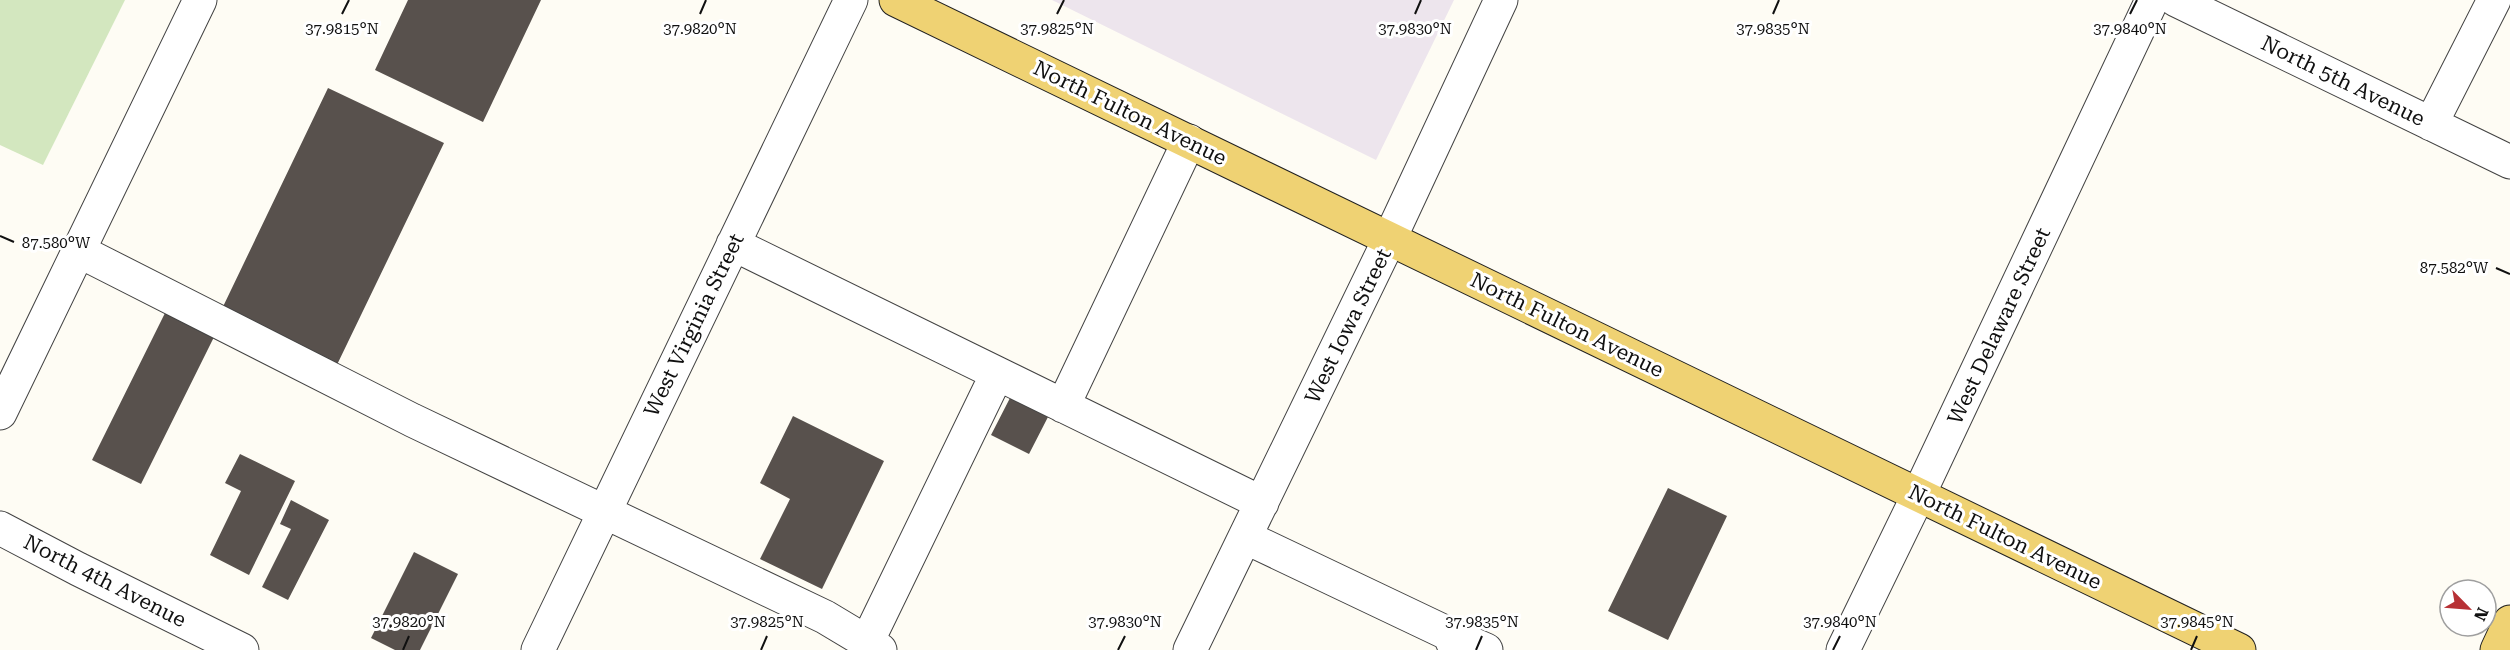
<svg xmlns="http://www.w3.org/2000/svg" width="2510" height="650" font-family="'Roboto Serif',serif">
<rect width="100%" height="100%" fill="#fefcf4"/>
<path fill="#ede5ed" d="M1052,0H1454L1376,160Z"/>
<path fill="#d3e7bf" d="M0,0H125L43,165L0,145Z"/>
<path fill="#58514d" d="M408,0H541L483,122L375,70Z
M328,88L444,143L334,371L219,315Z
M167,309L216,333L141,484L92,460Z
M1010,398L1048,417L1029,454L991,435Z
M793,416L884,461L822,589L760,559L790,499L760,483Z
M240,454L295,481L249,575L210,555L241,491L225,483Z
M1668,488L1727,516L1668,640L1608,611Z
M291,500L329,520L288,600L262,587L291,529L280,524Z
M414,552L458,574L420,650H395L371,638Z"/>
<g fill="none" stroke-linecap="round" stroke-linejoin="round">
<g stroke="#434343" stroke-width="35">
<path id="minor" d="M2176,0L2510,162
M2431,124L2494,0
M733,244L1262,503
M79,251L412,420L825,617L880,650
M1063,406L1189,141
M0,413L200,0
M0,528L78,569L242,650
M1245,537L1449,634L1456,650
M1449,634L1486,650
M867,642L997,374
M538,650L851,0
M1190,650L1390,238L1501,0
M1843,650L1918,496L2152,0"/>
</g>
<g stroke="#212121" stroke-width="35">
<path id="major" d="M896,0L2239,650
M2497,650L2510,622"/>
</g>
<use href="#minor" stroke="#fff" stroke-width="33"/>
<use href="#major" stroke="#efd273" stroke-width="33"/>
</g>
<path fill="none" stroke="#101010" stroke-width="2" d="M342,14L349,0M700,14L706,0M1057,14L1064,0M1415,14L1421,0M1773,14L1779,0M2130,14L2137,0M0,236L14,242M2496,268L2510,274M403,650L409,636M761,650L767,636M1118,650L1125,636M1476,650L1482,636M1833,650L1840,636M2191,650L2197,636"/>
<g text-anchor="middle" dominant-baseline="central" stroke-width="6" stroke-linejoin="round" paint-order="stroke">
<g font-size="21" fill="#101010" stroke="#fff">
<text transform="translate(2343 81) rotate(26)">North 5th Avenue</text>
<text transform="translate(1130 113) rotate(26)">North Fulton Avenue</text>
<text transform="translate(694 325) rotate(-64)">West Virginia Street</text>
<text transform="translate(1567 325) rotate(26)">North Fulton Avenue</text>
<text transform="translate(1348 326) rotate(-64)">West Iowa Street</text>
<text transform="translate(1999 326) rotate(-65)">West Delaware Street</text>
<text transform="translate(2005 537) rotate(26)">North Fulton Avenue</text>
<text transform="translate(105 581) rotate(27)">North 4th Avenue</text>
</g>
</g>
<g font-size="15" text-anchor="middle" fill="#101010" stroke="#fff" stroke-width="6" stroke-linejoin="round" paint-order="stroke">
<text x="342" y="34">37.9815°N</text>
<text x="1415" y="34">37.9830°N</text>
<text x="1773" y="34">37.9835°N</text>
<text x="2130" y="34">37.9840°N</text>
<text x="700" y="34">37.9820°N</text>
<text x="1057" y="34">37.9825°N</text>
<text x="56" y="248">87.580°W</text>
<text x="2454" y="273">87.582°W</text>
<text x="409" y="627">37.9820°N</text>
<text x="767" y="627">37.9825°N</text>
<text x="1125" y="627">37.9830°N</text>
<text x="1482" y="627">37.9835°N</text>
<text x="1840" y="627">37.9840°N</text>
<text x="2197" y="627">37.9845°N</text>
</g>
<g transform="translate(2468 608) rotate(115)"><circle r="28" fill="#ffffff" stroke="#9f9f9f" stroke-width="1.5"/>
<path d="M0-4.5L10 22L0 15L-10 22Z" fill="#b73135"/>
<text y="-9" font-size="16" font-weight="bold" text-anchor="middle" fill="#101010">N</text>
</g>
</svg>
